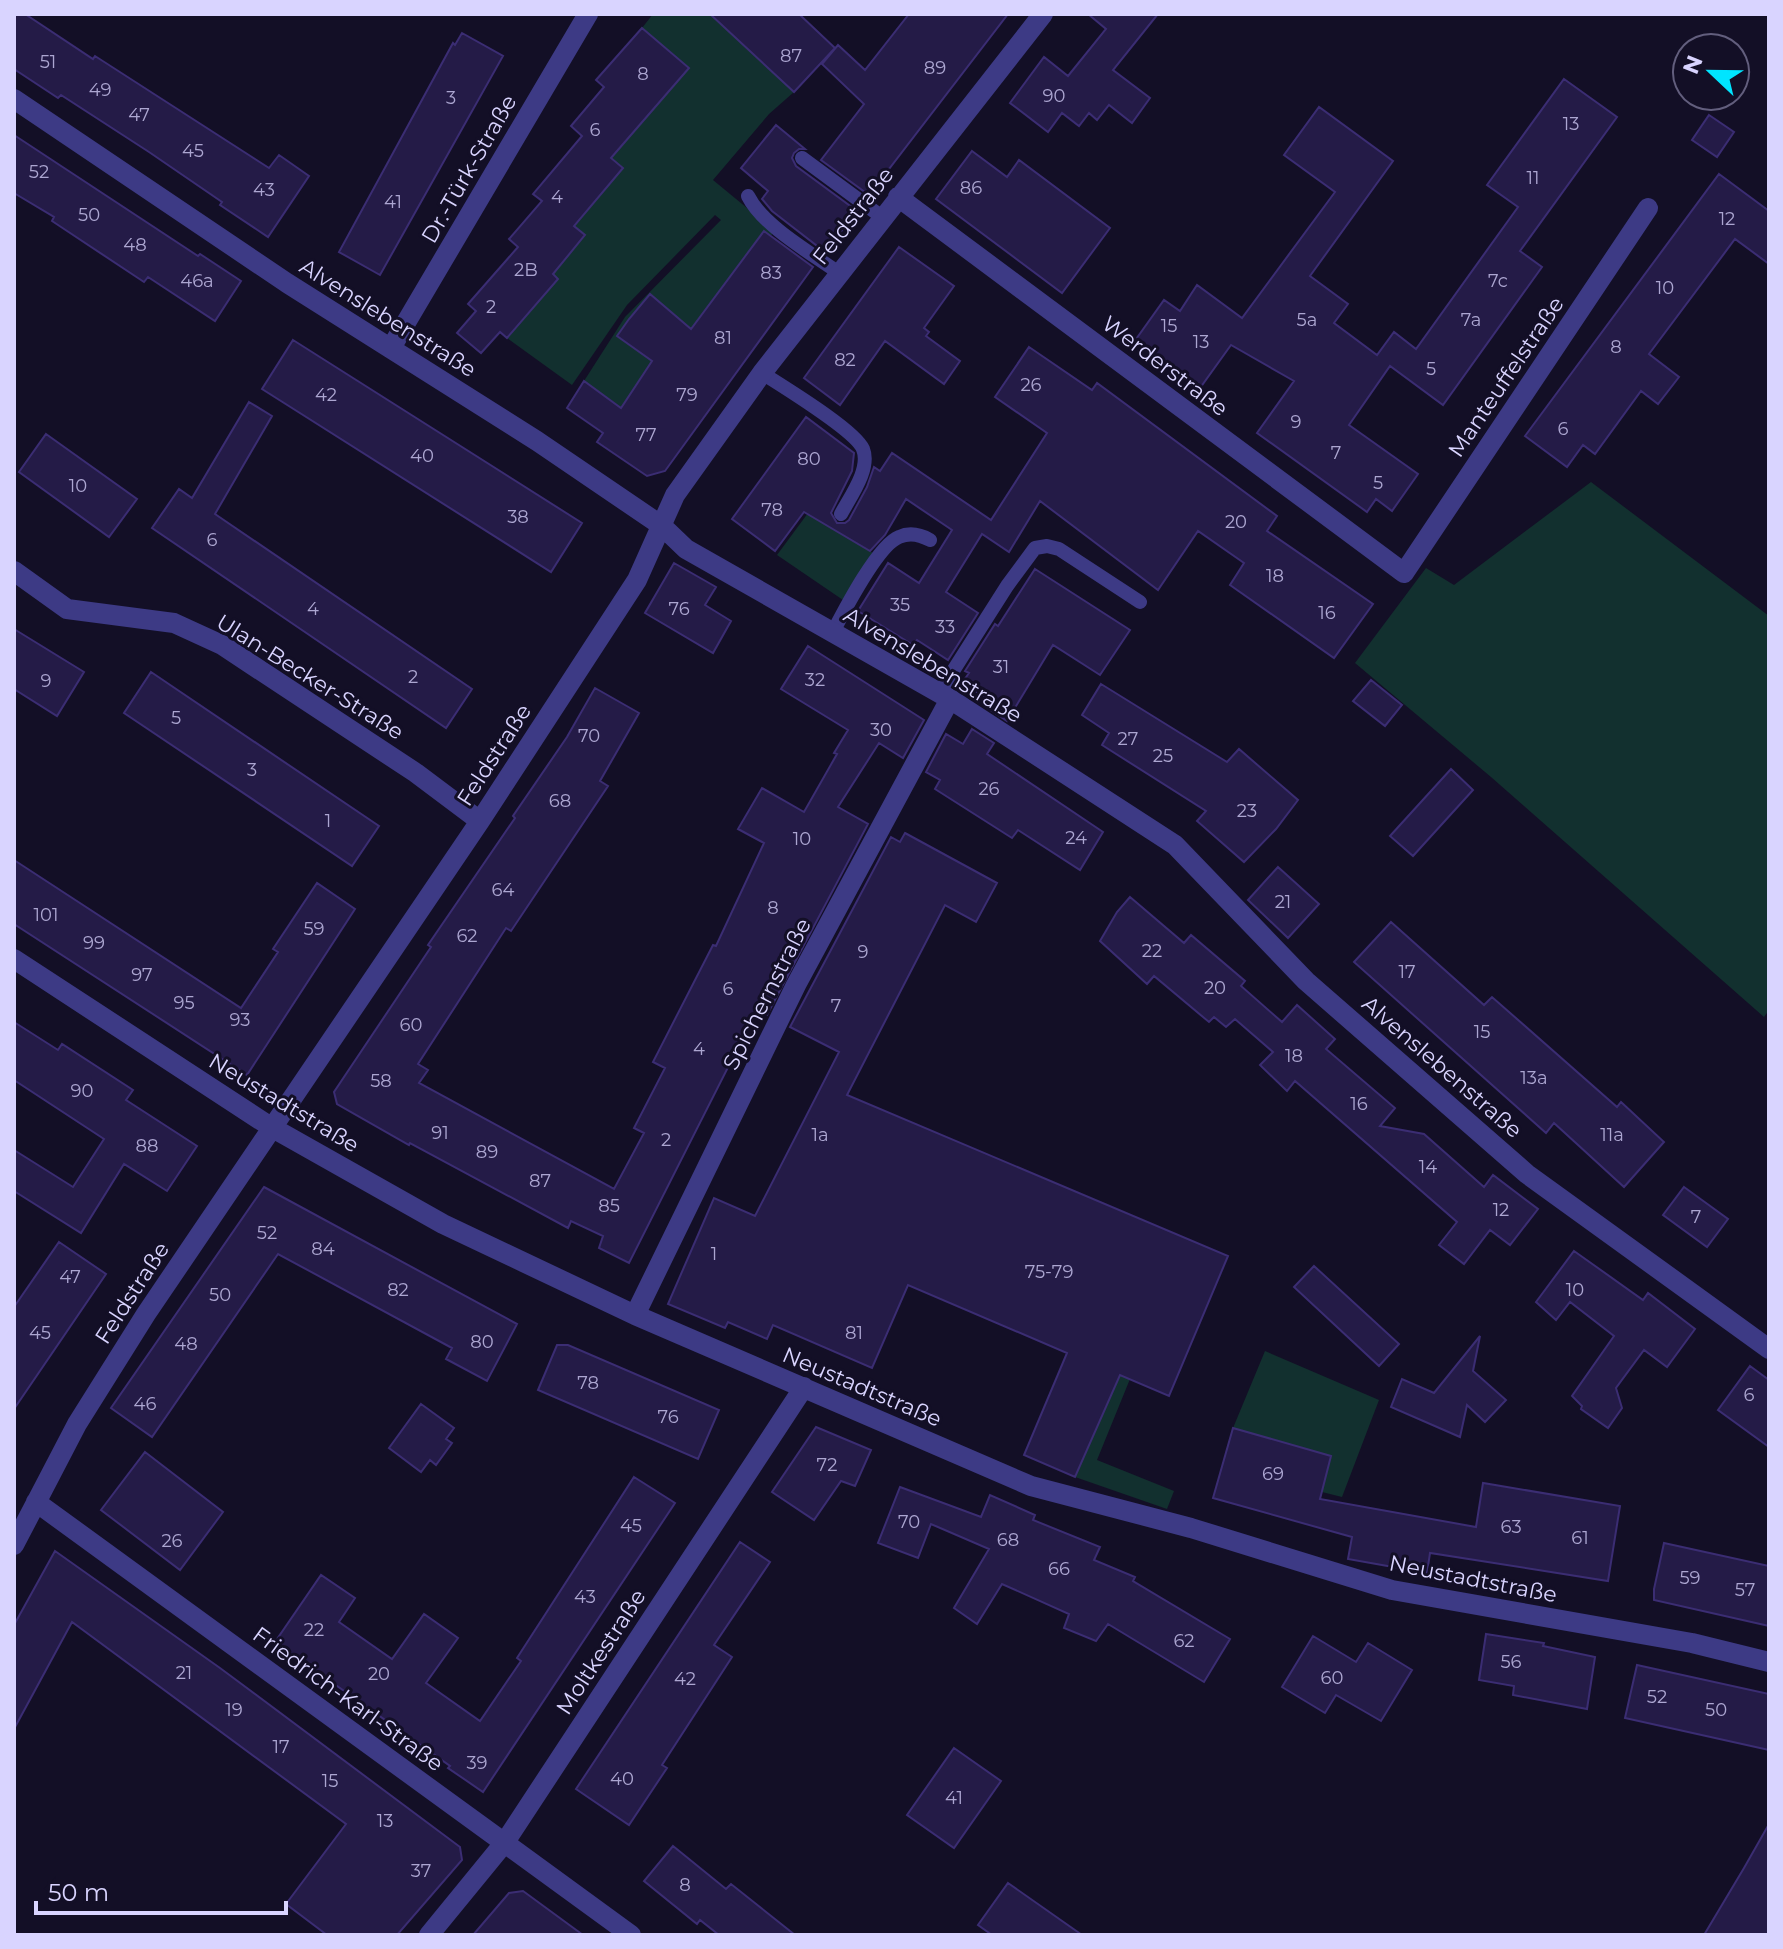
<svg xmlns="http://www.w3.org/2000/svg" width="1783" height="1949" font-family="Montserrat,sans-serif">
<rect width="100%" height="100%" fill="#130f26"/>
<path fill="#12302f" d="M653,14H710L794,92L769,114L713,180L775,231L768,239L761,235L637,408L626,401L621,407L584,381L625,317L721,220L715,215L627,305L572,385L507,338L557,279L552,274L585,236L574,226L611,158L688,68L642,28Z
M1591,482L1769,616V1010L1764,1017L1491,777L1355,663L1426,568L1454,585Z
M808,513L873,553L843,600L777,555Z
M1265,1351L1379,1400L1342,1497L1322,1492L1331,1456L1233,1428Z
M1120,1375L1130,1379L1097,1460L1174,1491L1167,1509L1075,1477Z"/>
<path fill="#241b47" stroke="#3b2d73" stroke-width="2" d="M14,14H25L93,59L95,56L269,168L279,155L309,176L268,237L220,205L222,202L149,152L61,95L58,98L14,69Z
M710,14H799L835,48L794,92Z
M909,14H1008L869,195L821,160L864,104L822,64L838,45L865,70Z
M1088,14H1158L1113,70L1150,98L1132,123L1109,105L1097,120L1089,113L1079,126L1062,113L1048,132L1010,103L1044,57L1068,76L1106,29Z
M642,28L689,68L611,158L623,168L574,226L585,235L553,274L558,279L507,338L500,332L481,353L457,333L476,311L468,304L518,247L509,239L542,201L533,194L582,136L571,126L604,87L596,80Z
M462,33L503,56L380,275L339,252L453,43L455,45Z
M1564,79L1617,117L1520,251L1542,267L1443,405L1390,366L1349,425L1418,474L1392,511L1376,499L1367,512L1257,433L1294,381L1231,345L1200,388L1134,342L1164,300L1180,311L1197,285L1242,318L1335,192L1284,155L1319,107L1393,161L1310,276L1348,304L1334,323L1377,355L1394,332L1416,349L1518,207L1487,185Z
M1709,115L1734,132L1717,157L1692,140Z
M776,125L805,149H799L794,153L792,158L796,166L857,211L825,252L772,211L762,199L768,191L741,168Z
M14,135L198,256L200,254L241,281L215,321L148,277L144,282L52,221L54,217L14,193Z
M972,151L1007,177L1019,160L1110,228L1062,293L936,199Z
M1719,174L1769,211V264L1735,239L1649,354L1679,377L1658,404L1641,391L1595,454L1583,445L1567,467L1525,436Z
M764,231L813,267L665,471L647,476L597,442L603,433L567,408L584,381L621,408L652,361L617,336L629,319L650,294L691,329Z
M899,247L954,286L924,328L929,332L926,336L960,361L944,384L885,341L840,405L804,378Z
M293,340L582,523L551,572L262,389Z
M1029,347L1092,390L1097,383L1277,516L1267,531L1373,604L1334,658L1230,585L1244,563L1198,531L1158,590L1040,501L1009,552L982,534L946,592L978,613L948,660L917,640L913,645L858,611L888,563L919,583L952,530L906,499L885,535L870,551L804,512L775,551L732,519L806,417L854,453L852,471L831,513L837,523H845L849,520L867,487L874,467L880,471L892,453L991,520L1047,433L995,397Z
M249,402L272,416L215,514L472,689L446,728L152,528L179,489L192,498Z
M46,434L137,499L109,537L19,472Z
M674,563L716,587L705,605L731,621L713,653L645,613Z
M1035,569L1130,630L1100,675L1053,645L1007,721L986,707L990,700L962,683L969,673L965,671L995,624L998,626Z
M14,629L84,672L57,716L14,689Z
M808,646L924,720L903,758L879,743L838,807L868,824L767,1015L757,1010L629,1263L599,1248L603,1236L571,1221L568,1228L410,1143L409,1145L337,1104L334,1092L431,947L428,945L515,818L513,816L567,737L595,688L639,713L600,781L608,786L511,931L506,928L418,1064L428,1070L419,1083L614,1189L644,1133L634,1128L665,1068L653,1062L713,945L716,946L764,843L738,829L762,788L804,812L837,754L834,753L848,730L781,689Z
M151,672L379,826L352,866L124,713Z
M1371,680L1402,705L1385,726L1353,701Z
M1101,684L1227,762L1239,749L1298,800L1276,829L1244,862L1197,821L1206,811L1102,745L1109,733L1082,715Z
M972,729L994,743L987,754L1103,832L1080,870L1018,830L1012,838L935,789L940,780L926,772L946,734L963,744Z
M1451,769L1473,790L1413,856L1390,836Z
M905,833L997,883L976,922L945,905L847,1095L1228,1256L1169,1396L1120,1375L1075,1477L1024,1455L1067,1353L908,1285L872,1368L773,1325L767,1339L728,1322L725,1328L668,1304L714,1198L755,1216L839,1052L790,1027L891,837L900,842Z
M14,860L241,1008L278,952L273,949L317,883L355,909L247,1075L14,924Z
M1278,867L1319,904L1288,938L1248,900Z
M1130,897L1184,943L1191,935L1245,981L1241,986L1282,1022L1297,1005L1335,1039L1326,1049L1395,1108L1380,1126L1424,1134L1484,1187L1493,1175L1538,1209L1510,1245L1490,1230L1464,1264L1439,1245L1457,1222L1295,1081L1287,1091L1260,1065L1273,1052L1235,1019L1226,1027L1214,1017L1209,1022L1154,976L1147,984L1100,941L1117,912Z
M1391,922L1484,1005L1492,997L1617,1107L1621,1102L1664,1142L1624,1187L1554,1123L1546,1133L1354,962Z
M14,1022L58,1050L62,1044L133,1090L126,1100L197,1146L167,1191L124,1164L81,1233L14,1191V1150L73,1187L104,1139L14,1080Z
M264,1187L517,1324L487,1381L446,1359L452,1348L278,1254L152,1437L111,1408Z
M1684,1187L1728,1219L1707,1247L1663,1215Z
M59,1242L106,1274L14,1409V1307Z
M1574,1251L1643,1300L1648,1293L1695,1329L1667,1367L1644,1350L1616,1388L1622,1408L1608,1428L1581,1409L1582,1406L1572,1396L1614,1336L1570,1302L1556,1320L1536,1302Z
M1314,1266L1399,1344L1379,1366L1294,1287Z
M1480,1336L1473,1371L1506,1400L1485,1422L1467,1405L1460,1437L1391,1407L1402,1379L1434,1393Z
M557,1345H568L719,1410L698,1459L538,1390Z
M1750,1366L1769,1380V1447L1718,1410Z
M421,1404L454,1428L446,1439L452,1443L436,1465L430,1460L421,1472L389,1448Z
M816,1427L871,1450L855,1486L841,1481L814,1520L772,1492Z
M1233,1428L1331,1456L1320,1499L1476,1527L1483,1483L1620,1506L1608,1581L1430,1553L1427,1573L1348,1559L1352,1537L1213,1498Z
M145,1452L223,1512L180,1570L101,1510Z
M634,1477L675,1503L483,1792L448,1768L450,1766L275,1642L321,1575L355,1598L339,1622L392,1659L424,1614L458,1638L426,1683L480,1721L521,1661L517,1658Z
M900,1487L981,1517L990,1495L1035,1515L1033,1520L1100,1547L1094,1560L1135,1577L1133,1581L1230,1639L1204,1682L1108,1624L1096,1641L1064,1628L1069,1614L1002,1584L977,1624L954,1608L989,1549L931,1524L918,1558L878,1543Z
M740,1542L770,1562L714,1645L732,1657L662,1765L667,1768L629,1825L576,1789Z
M1664,1543L1769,1566V1626L1654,1600V1589Z
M55,1551L220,1668L460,1847L462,1860L397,1935H327L286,1904L346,1824L72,1622L14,1729V1625Z
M1486,1634L1544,1643L1543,1646L1595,1657L1587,1709L1513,1695L1514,1686L1479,1680Z
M1313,1636L1356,1662L1368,1643L1412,1670L1381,1721L1336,1695L1325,1713L1282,1687Z
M1637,1665L1769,1694V1750L1625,1718Z
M954,1748L1001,1781L954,1848L907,1815Z
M1769,1824V1935H1704L1744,1868Z
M673,1846L726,1889L731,1884L795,1935H719L700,1920L697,1924L644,1881Z
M1008,1883L1082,1935H992L978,1925Z
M523,1891L583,1935H473L509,1893Z"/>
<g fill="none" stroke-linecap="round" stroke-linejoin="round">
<path stroke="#3d3a85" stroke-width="14" d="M802,158L882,217
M748,196C763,226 811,253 839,273
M762,373C782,386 855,430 863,449C871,469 850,497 841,514
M833,632C844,611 878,545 899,537C910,532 921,535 930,540
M939,693L1007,586L1035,548L1047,546L1059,549L1140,602"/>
<path stroke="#3d3a85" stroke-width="20" d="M14,99L287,283L537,441L662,526L686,549L950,699L1175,845L1306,981L1527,1174L1769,1349
M898,197L1404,573L1648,208
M391,348L588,14
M14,571L67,609L174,623L222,645L416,773L480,821
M14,959L271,1127L443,1224L635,1315L1031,1486L1191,1528L1392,1590L1692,1643L1769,1662
M635,1315L796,985L950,699
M36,1502L631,1935
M14,1545L77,1424L146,1314L480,821L637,580L675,495L762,373L1043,14
M429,1935L505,1842L804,1387"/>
</g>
<g text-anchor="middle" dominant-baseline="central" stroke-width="6" stroke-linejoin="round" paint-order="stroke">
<g font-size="18" fill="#aca6d1">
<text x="791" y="56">87</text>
<text x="48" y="62">51</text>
<text x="935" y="68">89</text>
<text x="643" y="74">8</text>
<text x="100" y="90">49</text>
<text x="1054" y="96">90</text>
<text x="451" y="98">3</text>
<text x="139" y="115">47</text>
<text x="1571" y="124">13</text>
<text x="595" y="130">6</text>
<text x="193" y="151">45</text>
<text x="39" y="172">52</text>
<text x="1533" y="178">11</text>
<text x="971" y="188">86</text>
<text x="264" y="190">43</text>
<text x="557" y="197">4</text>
<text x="393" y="202">41</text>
<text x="89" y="215">50</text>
<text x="1727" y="219">12</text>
<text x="135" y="245">48</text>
<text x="526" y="270">2B</text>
<text x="771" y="273">83</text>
<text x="197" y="281">46a</text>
<text x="1498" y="281">7c</text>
<text x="1665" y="288">10</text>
<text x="491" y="307">2</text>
<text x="1307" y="320">5a</text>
<text x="1471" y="320">7a</text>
<text x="1169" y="326">15</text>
<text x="723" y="338">81</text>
<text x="1201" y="342">13</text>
<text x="1616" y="347">8</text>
<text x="845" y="360">82</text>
<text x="1431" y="369">5</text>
<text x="1031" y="385">26</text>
<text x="326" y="395">42</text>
<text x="687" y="395">79</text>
<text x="1296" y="422">9</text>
<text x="1563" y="429">6</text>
<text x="646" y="435">77</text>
<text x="1336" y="453">7</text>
<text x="422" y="456">40</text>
<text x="809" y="459">80</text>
<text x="1378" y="483">5</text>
<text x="78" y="486">10</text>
<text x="772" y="510">78</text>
<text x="518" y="517">38</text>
<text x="1236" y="522">20</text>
<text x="212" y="540">6</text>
<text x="1275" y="576">18</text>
<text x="900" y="605">35</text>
<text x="313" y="609">4</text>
<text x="679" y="609">76</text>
<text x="1327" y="613">16</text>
<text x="945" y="627">33</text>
<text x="1001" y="667">31</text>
<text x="413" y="677">2</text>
<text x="815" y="680">32</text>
<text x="46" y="681">9</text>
<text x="176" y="718">5</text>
<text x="881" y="730">30</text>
<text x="589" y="736">70</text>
<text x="1128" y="739">27</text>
<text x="1163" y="756">25</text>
<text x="252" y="770">3</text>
<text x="989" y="789">26</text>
<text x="560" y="801">68</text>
<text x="1247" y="811">23</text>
<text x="328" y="821">1</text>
<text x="1076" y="838">24</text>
<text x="802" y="839">10</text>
<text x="503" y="890">64</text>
<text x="1283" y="902">21</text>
<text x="773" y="908">8</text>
<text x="46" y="915">101</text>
<text x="314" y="929">59</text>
<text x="467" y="936">62</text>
<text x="94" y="943">99</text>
<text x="1152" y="951">22</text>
<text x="863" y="952">9</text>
<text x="1407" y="972">17</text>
<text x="142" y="975">97</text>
<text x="1215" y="988">20</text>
<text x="728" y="989">6</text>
<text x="184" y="1003">95</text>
<text x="836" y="1006">7</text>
<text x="240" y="1020">93</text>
<text x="411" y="1025">60</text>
<text x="1482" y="1032">15</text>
<text x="699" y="1049">4</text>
<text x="1294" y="1056">18</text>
<text x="1534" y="1078">13a</text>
<text x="381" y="1081">58</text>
<text x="82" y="1091">90</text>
<text x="1359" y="1104">16</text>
<text x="440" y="1133">91</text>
<text x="820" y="1135">1a</text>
<text x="1612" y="1135">11a</text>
<text x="666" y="1140">2</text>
<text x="147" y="1146">88</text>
<text x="487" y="1152">89</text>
<text x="1428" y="1167">14</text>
<text x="540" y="1181">87</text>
<text x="609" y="1206">85</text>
<text x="1501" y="1210">12</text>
<text x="1696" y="1217">7</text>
<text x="267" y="1233">52</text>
<text x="323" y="1249">84</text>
<text x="714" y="1254">1</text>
<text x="1049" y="1272">75-79</text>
<text x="70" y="1277">47</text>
<text x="398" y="1290">82</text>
<text x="1575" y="1290">10</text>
<text x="220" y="1295">50</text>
<text x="40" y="1333">45</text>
<text x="854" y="1333">81</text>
<text x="482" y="1342">80</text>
<text x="186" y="1344">48</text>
<text x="588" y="1383">78</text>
<text x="1749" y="1395">6</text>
<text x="145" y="1404">46</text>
<text x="668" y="1417">76</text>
<text x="827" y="1465">72</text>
<text x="1273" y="1474">69</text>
<text x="909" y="1522">70</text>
<text x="631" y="1526">45</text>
<text x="1511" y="1527">63</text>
<text x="1580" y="1538">61</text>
<text x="1008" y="1540">68</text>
<text x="172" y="1541">26</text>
<text x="1059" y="1569">66</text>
<text x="1690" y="1578">59</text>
<text x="1745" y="1590">57</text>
<text x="585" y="1597">43</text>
<text x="314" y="1630">22</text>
<text x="1184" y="1641">62</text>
<text x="1511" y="1662">56</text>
<text x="184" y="1673">21</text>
<text x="379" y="1674">20</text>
<text x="1332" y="1678">60</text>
<text x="685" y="1679">42</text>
<text x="1657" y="1697">52</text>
<text x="234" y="1710">19</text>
<text x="1716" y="1710">50</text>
<text x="281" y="1747">17</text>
<text x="477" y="1763">39</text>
<text x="622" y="1779">40</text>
<text x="330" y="1781">15</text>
<text x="954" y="1798">41</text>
<text x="385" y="1821">13</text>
<text x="421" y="1871">37</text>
<text x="685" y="1885">8</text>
</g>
<g font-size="22" fill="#d9d4ff" stroke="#130f26">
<text transform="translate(469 169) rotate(-60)">Dr.-Türk-Straße</text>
<text transform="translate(853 216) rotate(-52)">Feldstraße</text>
<text transform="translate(388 318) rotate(32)">Alvenslebenstraße</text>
<text transform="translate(1165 366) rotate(37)">Werderstraße</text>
<text transform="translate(1506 377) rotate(-56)">Manteuffelstraße</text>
<text transform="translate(933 665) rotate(31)">Alvenslebenstraße</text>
<text transform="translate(310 677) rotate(32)">Ulan-Becker-Straße</text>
<text transform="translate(494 755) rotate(-57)">Feldstraße</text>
<text transform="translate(767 994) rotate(-63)">Spichernstraße</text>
<text transform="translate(1442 1067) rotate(41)">Alvenslebenstraße</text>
<text transform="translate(284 1103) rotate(31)">Neustadtstraße</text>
<text transform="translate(132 1293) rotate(-57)">Feldstraße</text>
<text transform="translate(862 1387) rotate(23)">Neustadtstraße</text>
<text transform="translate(1473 1579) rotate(11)">Neustadtstraße</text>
<text transform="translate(601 1652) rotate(-57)">Moltkestraße</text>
<text transform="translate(348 1699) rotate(36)">Friedrich-Karl-Straße</text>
</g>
</g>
<rect width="1783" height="1949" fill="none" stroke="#d9d4ff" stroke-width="32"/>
<g transform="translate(1711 72) rotate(292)"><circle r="38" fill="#130f26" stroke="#625e7d" stroke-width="2"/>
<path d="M0-6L14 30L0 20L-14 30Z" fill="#00e5ff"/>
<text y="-12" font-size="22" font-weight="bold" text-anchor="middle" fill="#d9d4ff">N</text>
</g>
<path d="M36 1901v12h250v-12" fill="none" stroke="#d9d4ff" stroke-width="4"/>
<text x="48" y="1901" font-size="24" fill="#d9d4ff" stroke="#130f26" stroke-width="6" paint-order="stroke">50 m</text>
</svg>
